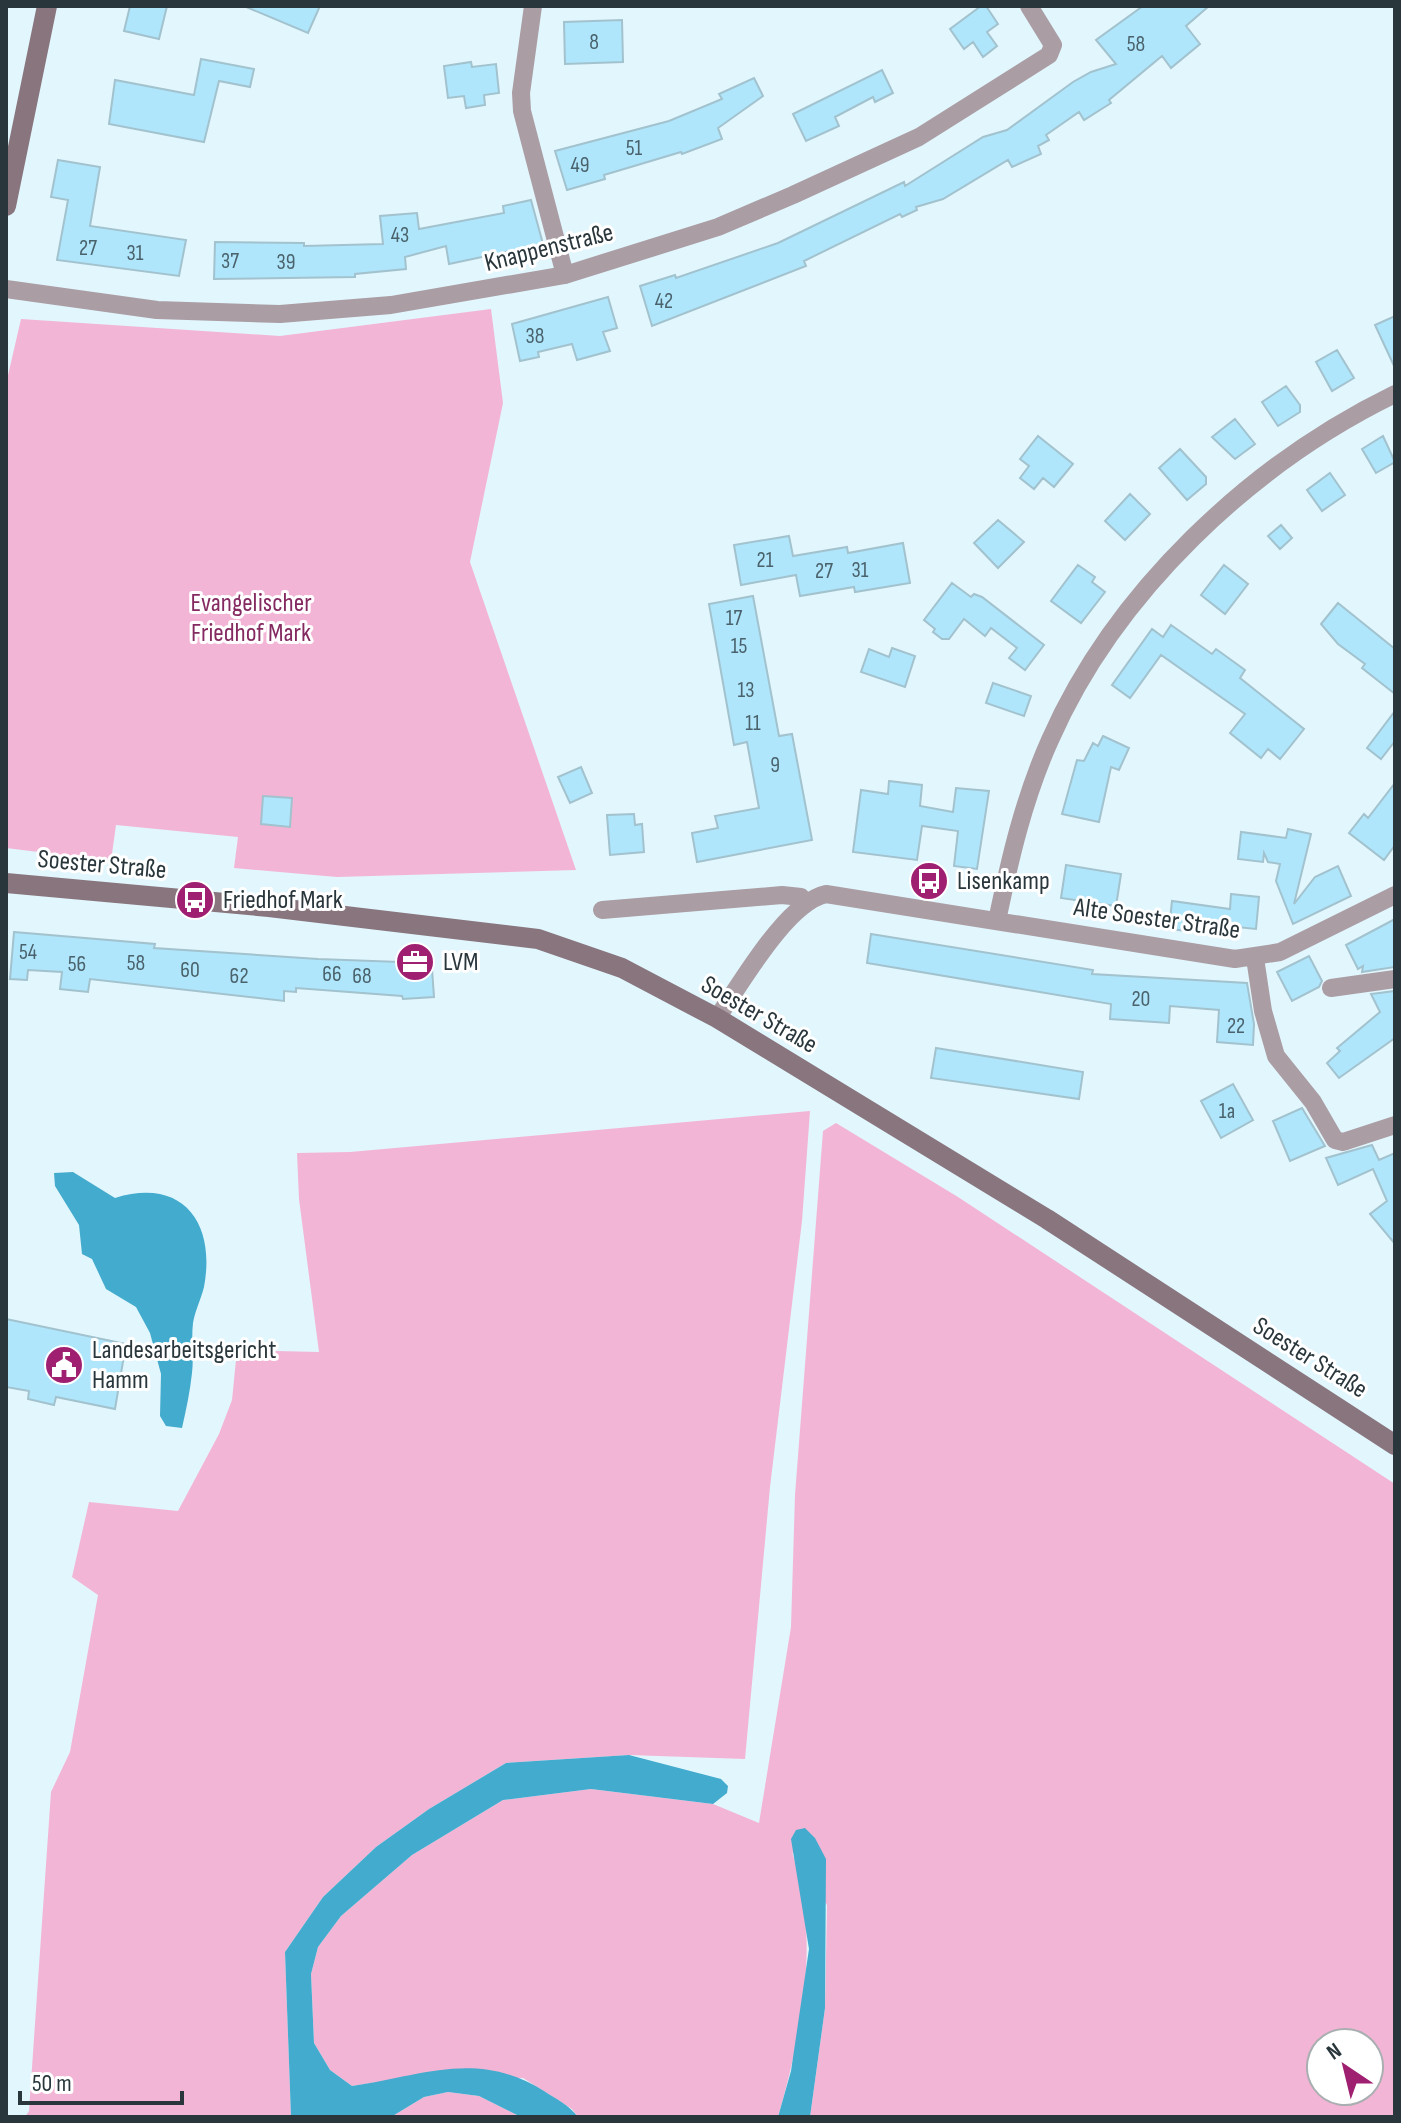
<svg xmlns="http://www.w3.org/2000/svg" width="1401" height="2123" font-family="'Sofia Sans Condensed',sans-serif">
<rect width="100%" height="100%" fill="#e2f6fd"/>
<path fill="#f3b5d5" fill-rule="evenodd" d="M491,309L503,403L470,562L576,870L337,877L234,868L238,837L116,825L111,861L6,848V384L21,319L280,336Z
M810,1111L802,1221L770,1487L745,1759L629,1755L506,1763L429,1809L376,1847L323,1897L285,1952L291,2117H25L29,2111L51,1792L70,1752L98,1595L72,1577L89,1502L178,1511L219,1434L232,1400L237,1350L319,1352L299,1199L297,1153L350,1152Z
M836,1123L958,1197L1395,1484V2117H810L825,2008L827,1905L792,1852C821,1936 802,2034 778,2117H578L572,2109L523,2078L378,2082L352,2086L330,2070L314,2043L311,1974L318,1947L341,1916L412,1855L503,1800L591,1789L713,1804L759,1823L791,1627L795,1495L823,1131ZM1321,2043H1369V2091H1321Z
M448,2092L479,2096L521,2117H391L424,2097Z"/>
<path fill="#43abcd" d="M73,1172L115,1198C183,1177 216,1223 204,1287C201,1299 195,1311 193,1323C191,1340 194,1356 192,1373C190,1392 186,1410 182,1428L166,1426L160,1416L161,1374L150,1333L136,1307L106,1289L92,1259L82,1254L79,1225L55,1186L54,1173Z
M629,1755L721,1779L728,1786L727,1793L713,1804L591,1789L503,1800L412,1855L341,1916L318,1947L311,1974L314,2043L330,2070L352,2086C422,2076 477,2049 544,2091C556,2099 569,2105 578,2117H521L479,2096L448,2092L424,2097L391,2117H291L285,1952L323,1897L376,1847L429,1809L506,1763Z
M805,1828L815,1838L826,1859L825,2008L810,2117H778L791,2071L809,1949L791,1839L796,1830Z"/>
<path fill="#afe6fc" stroke="#a2c2ce" stroke-width="2" d="M130,6H167L159,39L124,31Z
M244,6H320L308,33Z
M981,6H986L998,24L987,32L997,46L983,57L973,42L964,49L950,29Z
M1143,6H1209L1186,26L1200,44L1171,68L1162,56L1109,100L1111,103L1084,120L1079,112L1046,135L1049,140L1038,146L1041,154L1012,167L1008,160L943,199L916,207L917,210L902,217L900,214L804,261L806,266L652,326L640,286L675,275L676,278L778,243L904,182L905,186L983,137L1007,130L1073,82L1091,72L1116,64L1096,40Z
M622,20L623,62L565,64L564,22Z
M201,59L254,69L250,87L219,81L204,142L109,124L115,80L194,95Z
M471,62L472,67L496,64L499,93L484,95L485,105L466,108L464,96L448,98L444,66Z
M882,70L893,93L875,102L873,97L835,117L839,126L806,141L793,114Z
M754,78L763,96L718,128L722,139L682,154L681,152L604,175L605,179L567,190L555,151L669,121L722,99L719,94Z
M58,160L100,167L90,226L186,240L179,276L57,260L68,200L51,197Z
M531,200L543,244L449,264L446,246L405,257L406,269L355,274V277L214,279L215,242L304,243V246L383,244L380,216L417,213L419,229L504,213L503,206Z
M608,297L617,328L603,332L610,351L577,360L572,344L538,352L539,357L520,361L512,324Z
M1395,316V368L1375,325Z
M1337,350L1354,378L1332,391L1316,362Z
M1286,386L1300,405V412L1278,426L1262,402Z
M1235,419L1255,444L1235,459L1212,437Z
M1038,436L1073,464L1054,487L1043,478L1034,489L1020,478L1029,466L1020,459Z
M1383,436L1395,462L1376,473L1362,449Z
M1180,449L1206,477V484L1187,500L1159,468Z
M1330,473L1345,495L1322,511L1307,490Z
M1130,494L1150,514L1125,540L1105,521Z
M998,520L1024,542L998,568L974,543Z
M1281,525L1292,538L1280,549L1268,536Z
M789,536L793,556L847,547L848,553L903,543L910,583L855,592L854,587L800,596L796,575L741,585L734,545Z
M1078,565L1095,577L1092,582L1105,592L1081,623L1051,601Z
M1224,565L1248,584L1225,614L1201,595Z
M952,583L971,597L974,594L982,597L1044,645L1025,670L1009,658L1017,648L991,628L985,636L964,619L949,639H942L933,632L935,629L924,620Z
M753,596L779,736L792,734L812,840L697,862L692,833L718,828L715,816L759,808L747,742L734,745L709,604Z
M1338,603L1395,649V694L1362,668L1365,664L1338,644L1321,624Z
M1171,625L1212,654L1216,649L1245,670L1240,678L1304,729L1280,759L1268,749L1261,758L1230,733L1245,714L1161,655L1130,698L1112,685L1152,629L1163,637Z
M892,648L915,656L905,687L861,672L869,649L889,657Z
M993,683L1031,696L1024,716L986,703Z
M1395,711V741L1381,759L1367,748Z
M1103,736L1129,748L1119,770L1111,767L1099,822L1062,814L1077,760L1084,761L1093,743L1098,746Z
M581,767L592,793L570,803L558,777Z
M889,781L922,785L920,806L953,812L956,788L989,791L977,869L954,866L958,831L922,826L917,860L853,852L861,790L888,794Z
M1395,783V845L1384,860L1349,833L1364,814L1368,818Z
M263,796L292,798L290,827L261,824Z
M634,814L635,825L642,824L644,852L610,855L607,815Z
M1288,829L1311,834L1294,904L1315,877L1338,866L1351,896L1293,924L1276,881L1280,864L1268,862L1264,853L1263,862L1238,859L1241,832L1286,838Z
M1066,865L1121,874L1116,906L1061,898Z
M1231,894L1259,897L1256,929L1207,924L1206,933L1169,929L1172,901L1230,909Z
M1395,919V967L1362,972L1363,966L1358,969L1346,945Z
M14,932L155,944L154,948L318,959L400,962V957L431,955L434,997L403,999L402,996L296,988V992L284,991V1001L90,979L88,992L60,989L62,972L28,970L27,980L10,979Z
M871,934L1093,970L1092,974L1247,983L1254,1024L1253,1045L1217,1042L1219,1010L1170,1006L1169,1023L1110,1019L1111,1004L867,963Z
M1309,956L1322,981L1319,987L1292,1001L1277,972Z
M1395,991V1038L1339,1078L1327,1063L1340,1051L1337,1048L1380,1012L1371,994Z
M936,1048L1083,1072L1079,1099L931,1078Z
M1233,1084L1253,1120L1221,1138L1201,1101Z
M1302,1108L1325,1146L1290,1161L1273,1121Z
M1372,1145L1379,1160L1395,1153V1244L1370,1214L1387,1201L1373,1169L1338,1185L1326,1158Z
M6,1319L126,1344L115,1409L56,1397L54,1405L28,1399L29,1391L6,1387Z"/>
<g fill="none" stroke-linecap="round" stroke-linejoin="round">
<path stroke="#aa9da4" stroke-width="18" d="M533,6L521,93L522,111L565,275
M6,289L157,310L280,314L391,305L565,275L718,227L793,195L919,137L1049,55L1053,45L1029,6
M602,910L782,895L801,897L805,902
M997,921C1010,858 1024,798 1050,740C1115,592 1251,464 1395,394
M1255,958L1263,1011L1276,1056L1313,1102L1335,1140L1343,1142L1395,1125
M1331,988L1395,979
M717,1018C741,984 786,903 826,894L1235,959L1280,952L1395,895"/>
<path stroke="#88757e" stroke-width="20" d="M6,206L47,6
M6,883L269,907L538,939L622,968L717,1018L1047,1219L1395,1445"/>
</g>
<defs>
<g id="bus-disc" transform="scale(2)"><circle r="9.5" fill="#9f1f71" stroke="#fff"/><path d="M-5-6H5V4H4V6H2V4H-2V6H-4V4H-5ZM-3.5-4V0h7V-4ZM-3.5 1.2v1.5H-2V1.2ZM2 1.2v1.5H3.5V1.2Z" fill="#fff"/></g>
<g id="office-disc" transform="scale(2)"><circle r="9.5" fill="#9f1f71" stroke="#fff"/><path d="M-6-3h4V-5.5h4V-3h4V5H-6ZM-1-4.5V-3h2v-1.5ZM-6 0V1H6V0Z" fill="#fff"/></g>
<g id="civic-disc" transform="scale(2)"><circle r="9.5" fill="#9f1f71" stroke="#fff"/><path d="M-.6-6.5H3V-4.5H.6V-3L4-1V1h2V6H-6V1h2V-1L-.6-3ZM-1.2 2.5V6h2.4V2.5Z" fill="#fff"/></g>
</defs>
<g fill-rule="evenodd">
<use href="#bus-disc" x="929" y="881"/>
<use href="#bus-disc" x="195" y="900"/>
<use href="#office-disc" x="415" y="962"/>
<use href="#civic-disc" x="64" y="1365"/>
</g>
<g text-anchor="middle" dominant-baseline="central" stroke-width="6" stroke-linejoin="round" paint-order="stroke">
<g font-size="22" fill="#4a626b">
<text x="594" y="42">8</text>
<text x="1136" y="44">58</text>
<text x="634" y="148">51</text>
<text x="580" y="165">49</text>
<text x="400" y="235">43</text>
<text x="88" y="248">27</text>
<text x="135" y="253">31</text>
<text x="230" y="261">37</text>
<text x="286" y="262">39</text>
<text x="664" y="301">42</text>
<text x="535" y="336">38</text>
<text x="765" y="560">21</text>
<text x="860" y="570">31</text>
<text x="824" y="571">27</text>
<text x="734" y="618">17</text>
<text x="739" y="646">15</text>
<text x="746" y="690">13</text>
<text x="753" y="723">11</text>
<text x="775" y="765">9</text>
<text x="28" y="952">54</text>
<text x="136" y="963">58</text>
<text x="77" y="964">56</text>
<text x="190" y="970">60</text>
<text x="332" y="974">66</text>
<text x="239" y="976">62</text>
<text x="362" y="976">68</text>
<text x="1141" y="999">20</text>
<text x="1236" y="1026">22</text>
<text x="1227" y="1111">1a</text>
</g>
<g font-size="26" fill="#29363b" stroke="#fff">
<text transform="translate(549 248) rotate(-14)">Knappenstraße</text>
<text transform="translate(102 865) rotate(5)">Soester Straße</text>
<text transform="translate(1157 919) rotate(8)">Alte Soester Straße</text>
<text transform="translate(759 1015) rotate(30)">Soester Straße</text>
<text transform="translate(1310 1358) rotate(32)">Soester Straße</text>
</g>
<g font-size="26" fill="#842a61" stroke="#fff">
<text x="251" y="603">Evangelischer<tspan x="251" dy="30">Friedhof Mark</tspan></text>
</g>
<g font-size="26" fill="#29363b" stroke="#fff" text-anchor="start">
<text x="957" y="881">Lisenkamp</text>
<text x="223" y="900">Friedhof Mark</text>
<text x="443" y="962">LVM</text>
<text x="92" y="1350">Landesarbeitsgericht<tspan x="92" dy="30">Hamm</tspan></text>
</g>
</g>
<rect width="1401" height="2123" fill="none" stroke="#29363b" stroke-width="16"/>
<g transform="translate(1345 2067) rotate(325)"><circle r="38" fill="#ffffff" stroke="#a9afb1" stroke-width="2"/>
<path d="M0-6L14 30L0 20L-14 30Z" fill="#9f1f71"/>
<text y="-12" font-size="22" font-weight="bold" text-anchor="middle" fill="#29363b">N</text>
</g>
<path d="M20 2091v12h162v-12" fill="none" stroke="#29363b" stroke-width="4"/>
<text x="32" y="2091" font-size="24" fill="#29363b" stroke="#ffffff" stroke-width="6" paint-order="stroke">50 m</text>
</svg>
